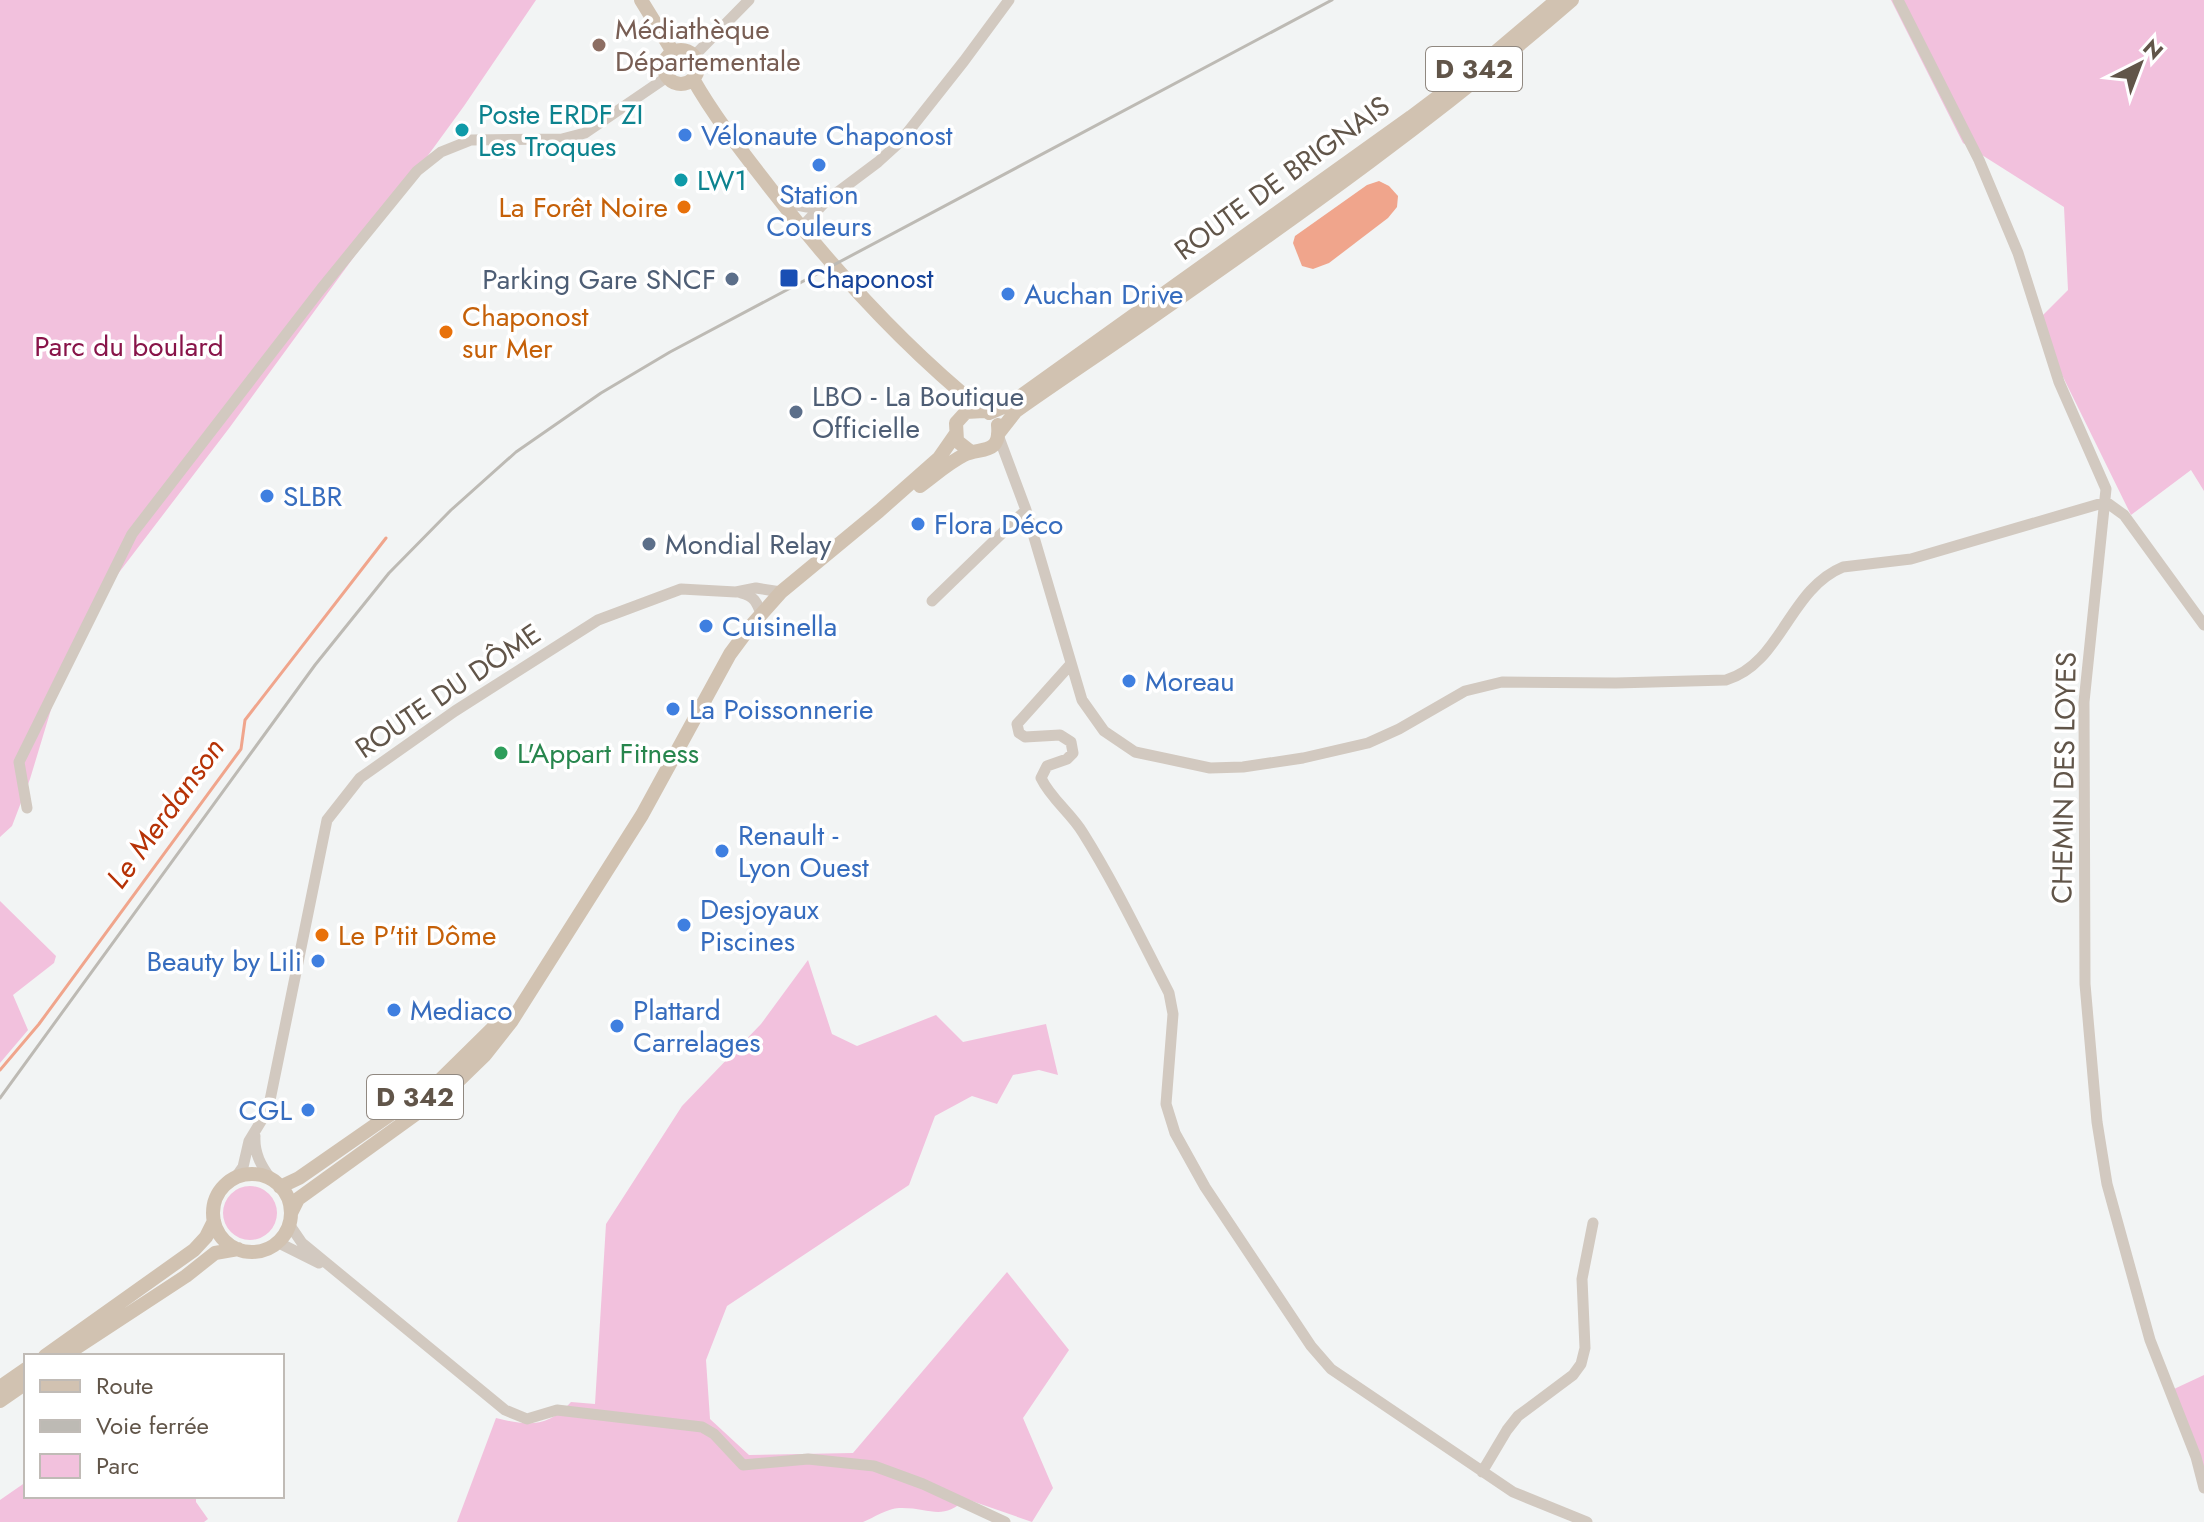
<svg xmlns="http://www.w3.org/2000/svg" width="2204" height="1522" font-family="Jost,sans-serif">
<rect width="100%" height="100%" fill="#f2f4f4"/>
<path fill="#f2c1dd" d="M0,0H536L464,106L230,427L98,600L69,650L30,779L12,826L0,837Z
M1891,0H2204V491L2191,470L2131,515L2036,322L2068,290L2064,207L1963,143Z
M0,901L56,956L54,963L13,995L28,1030L0,1063Z
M808,960L832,1034L857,1046L936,1015L963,1042L1046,1024L1058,1075L1039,1070L1013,1075L997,1104L972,1096L935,1116L909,1185L727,1306L706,1360L710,1419L749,1455L853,1453L1007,1272L1069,1350L1023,1418L1053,1488L1032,1522L966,1499C941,1522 930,1507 899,1508C888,1508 873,1518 863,1522H457L496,1418C527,1426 548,1428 571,1402L595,1404L606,1224L682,1106L761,1024Z
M223 1213a27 27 0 1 1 54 0a27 27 0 1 1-54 0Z
M2204,1375V1475L2174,1389Z
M26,1482V1496H196V1502L208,1519L204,1522H0V1500Z"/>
<path fill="#f0a58c" d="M1379,181L1389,186L1398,196L1397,207L1388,218L1329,263L1313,269L1302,266L1293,243L1295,236L1367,185Z"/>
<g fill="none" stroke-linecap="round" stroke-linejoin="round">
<path stroke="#f0a58c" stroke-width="3" d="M0,1070L39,1024L241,749L245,720L386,538"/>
<path stroke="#d2c9c0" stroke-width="11" d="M1898,0L1979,160L2018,253L2059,382L2106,489L2084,702L2085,984L2097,1122L2107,1184L2150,1340L2196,1457L2204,1488
M694,56L749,0
M781,202L807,207L825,201
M801,228L826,201L878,162L900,142L964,61L1009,0
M998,435L1026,510L1082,700L1104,731L1135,752L1210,768L1243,767L1303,758L1368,743L1399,729L1465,691L1502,682L1616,683L1726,680C1781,664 1789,589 1843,567L1911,559L2106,502L2124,515L2204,625
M741,593C754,596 757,602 761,614
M932,601L1026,510
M1070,665L1017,724L1019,733L1025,737L1060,735L1071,742L1073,753L1067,759L1047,766L1041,778C1051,799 1071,813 1083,833C1115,884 1141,939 1169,993L1173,1014L1166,1104L1175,1133L1205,1187L1311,1346L1331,1369L1513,1492L1587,1522
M27,808L19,762L132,534L321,289L417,171L441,152L471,140L562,139L585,133L667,77
M255,1136C254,1153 261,1166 271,1179
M236,1177L243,1167L249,1141L268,1110L327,820L360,778L455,711L598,620L681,589L736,592L756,588L781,592
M289,1224L302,1243L505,1410L527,1419L557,1410L702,1427L714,1434L743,1465L808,1459L874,1466L923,1484L1005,1522
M277,1242L319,1263
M1482,1472L1507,1430L1518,1416L1573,1375L1581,1364L1585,1348L1582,1279L1593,1223"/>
<path stroke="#d1c2b1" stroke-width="14" d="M641,0L673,52
M664 67a17 17 0 1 1 34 0a17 17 0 1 1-34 0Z
M693,79C715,118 744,154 771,189C833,269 902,345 981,409
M989,413L1008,405L1411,117L1480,65L1557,0
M998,434L1016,411C1064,377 1113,345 1161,311C1302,213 1442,113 1572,0
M971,452L957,441L956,423L966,412L984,411
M920,486C934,476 948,463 964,455C980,447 1001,456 998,425
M213 1213a39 39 0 1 1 78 0a39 39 0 1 1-78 0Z
M280,1187L299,1178L440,1080L503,1018
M291,1213L298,1199L449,1090L485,1055L511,1022L642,815L730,654L750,627L781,592L879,511L939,458L955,435
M45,1356L194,1250L206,1237L214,1221
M64,1356L186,1276L215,1253L238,1249
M0,1387L26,1369
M0,1401L26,1383"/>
<path stroke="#bdbab4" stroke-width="3" d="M0,1098L315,665L389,573L451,510L516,452L601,393L670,352L1332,0"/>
</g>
<circle fill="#8d6e63" stroke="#fff" stroke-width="3" cx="599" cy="45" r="8"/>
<g fill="#0f9aa8" stroke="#fff" stroke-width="3">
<circle cx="462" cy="130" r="8"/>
<circle cx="681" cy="180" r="8"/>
</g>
<g fill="#3f7fe0" stroke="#fff" stroke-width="3">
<circle cx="685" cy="135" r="8"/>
<circle cx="819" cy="165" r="8"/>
<circle cx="1008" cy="294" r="8"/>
<circle cx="267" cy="496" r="8"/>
<circle cx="918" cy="524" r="8"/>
<circle cx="706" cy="626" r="8"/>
<circle cx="1129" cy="681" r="8"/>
<circle cx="673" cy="709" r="8"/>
<circle cx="722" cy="851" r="8"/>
<circle cx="684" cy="925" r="8"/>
<circle cx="318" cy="961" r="8"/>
<circle cx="394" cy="1010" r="8"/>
<circle cx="617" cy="1026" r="8"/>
<circle cx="308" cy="1110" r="8"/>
</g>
<g fill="#e8710a" stroke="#fff" stroke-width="3">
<circle cx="684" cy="207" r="8"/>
<circle cx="446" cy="332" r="8"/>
<circle cx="322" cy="935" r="8"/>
</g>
<rect fill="#1a4fb4" stroke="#fff" stroke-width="3" x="779" y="268" width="20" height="20" rx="4"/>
<g fill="#5c6f8a" stroke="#fff" stroke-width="3">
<circle cx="732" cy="279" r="8"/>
<circle cx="796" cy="412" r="8"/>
<circle cx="649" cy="544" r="8"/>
</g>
<circle fill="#2e9e5b" stroke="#fff" stroke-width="3" cx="501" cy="753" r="8"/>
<g text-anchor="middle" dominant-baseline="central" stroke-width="7" stroke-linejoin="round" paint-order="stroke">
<g fill="#fff" stroke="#908880" stroke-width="2">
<rect x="1426" y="47" width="96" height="44" rx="6"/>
<rect x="367" y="1075" width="96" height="44" rx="6"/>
</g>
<g font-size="26" font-weight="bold" fill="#615549">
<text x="1474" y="69">D 342</text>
<text x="415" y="1097">D 342</text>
</g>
<g font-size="28" fill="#785e54" stroke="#fff" text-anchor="start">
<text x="615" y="29">Médiathèque<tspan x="615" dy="32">Départementale</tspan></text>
</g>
<g font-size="28" fill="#0d838f" stroke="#fff" text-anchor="start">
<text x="478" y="114">Poste ERDF ZI<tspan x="478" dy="32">Les Troques</tspan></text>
<text x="697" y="180">LW1</text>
</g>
<g font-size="28" fill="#366cbe" stroke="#fff" text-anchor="start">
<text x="701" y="135">Vélonaute Chaponost</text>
<text x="819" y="194" text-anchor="middle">Station<tspan x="819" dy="32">Couleurs</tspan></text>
<text x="1024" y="294">Auchan Drive</text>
<text x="283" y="496">SLBR</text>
<text x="934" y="524">Flora Déco</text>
<text x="722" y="626">Cuisinella</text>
<text x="1145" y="681">Moreau</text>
<text x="689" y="709">La Poissonnerie</text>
<text x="738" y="835">Renault -<tspan x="738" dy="32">Lyon Ouest</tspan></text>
<text x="700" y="909">Desjoyaux<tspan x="700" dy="32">Piscines</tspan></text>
<text x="302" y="961" text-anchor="end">Beauty by Lili</text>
<text x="410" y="1010">Mediaco</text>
<text x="633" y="1010">Plattard<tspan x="633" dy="32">Carrelages</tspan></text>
<text x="292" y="1110" text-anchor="end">CGL</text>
</g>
<g font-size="28" fill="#615549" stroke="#fff">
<text transform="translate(1282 178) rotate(-36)">ROUTE DE BRIGNAIS</text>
<text transform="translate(448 691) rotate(-34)">ROUTE DU DÔME</text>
<text transform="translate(2064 778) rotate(-89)">CHEMIN DES LOYES</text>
</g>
<g font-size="28" fill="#c56008" stroke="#fff" text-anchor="start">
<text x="668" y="207" text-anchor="end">La Forêt Noire</text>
<text x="462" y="316">Chaponost<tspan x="462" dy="32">sur Mer</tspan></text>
<text x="338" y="935">Le P'tit Dôme</text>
</g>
<g font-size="28" fill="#164399" stroke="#fff" text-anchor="start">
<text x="807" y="278">Chaponost</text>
</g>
<g font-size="28" fill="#4e5e75" stroke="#fff" text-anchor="start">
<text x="716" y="279" text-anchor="end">Parking Gare SNCF</text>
<text x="812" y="396">LBO - La Boutique<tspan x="812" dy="32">Officielle</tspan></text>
<text x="665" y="544">Mondial Relay</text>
</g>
<g font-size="28" fill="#881449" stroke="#fff">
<text x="129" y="346">Parc du boulard</text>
</g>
<g font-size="28" fill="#27864d" stroke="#fff" text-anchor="start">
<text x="517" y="753">L'Appart Fitness</text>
</g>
<g font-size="30" font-style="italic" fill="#b63206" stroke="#fff">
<text transform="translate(165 813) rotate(-54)">Le Merdanson</text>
</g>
</g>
<rect x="24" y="1354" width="260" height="144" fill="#ffffff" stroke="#c0bbb6" stroke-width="2"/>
<rect x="40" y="1380" width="40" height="12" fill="#d1c2b1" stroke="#c0bbb6" stroke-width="2"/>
<text x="96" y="1394" font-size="24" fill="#615549">Route</text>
<rect x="40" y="1420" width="40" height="12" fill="#bdbab4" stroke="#c0bbb6" stroke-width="2"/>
<text x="96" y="1434" font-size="24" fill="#615549">Voie ferrée</text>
<rect x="40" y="1454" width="40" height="24" fill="#f2c1dd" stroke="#c0bbb6" stroke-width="2"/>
<text x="96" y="1474" font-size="24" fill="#615549">Parc</text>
<g transform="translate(2140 64) rotate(42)" stroke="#ffffff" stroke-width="6" paint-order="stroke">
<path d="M0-6L14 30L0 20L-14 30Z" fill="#615549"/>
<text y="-12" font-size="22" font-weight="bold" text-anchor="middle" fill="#615549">N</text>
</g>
</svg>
